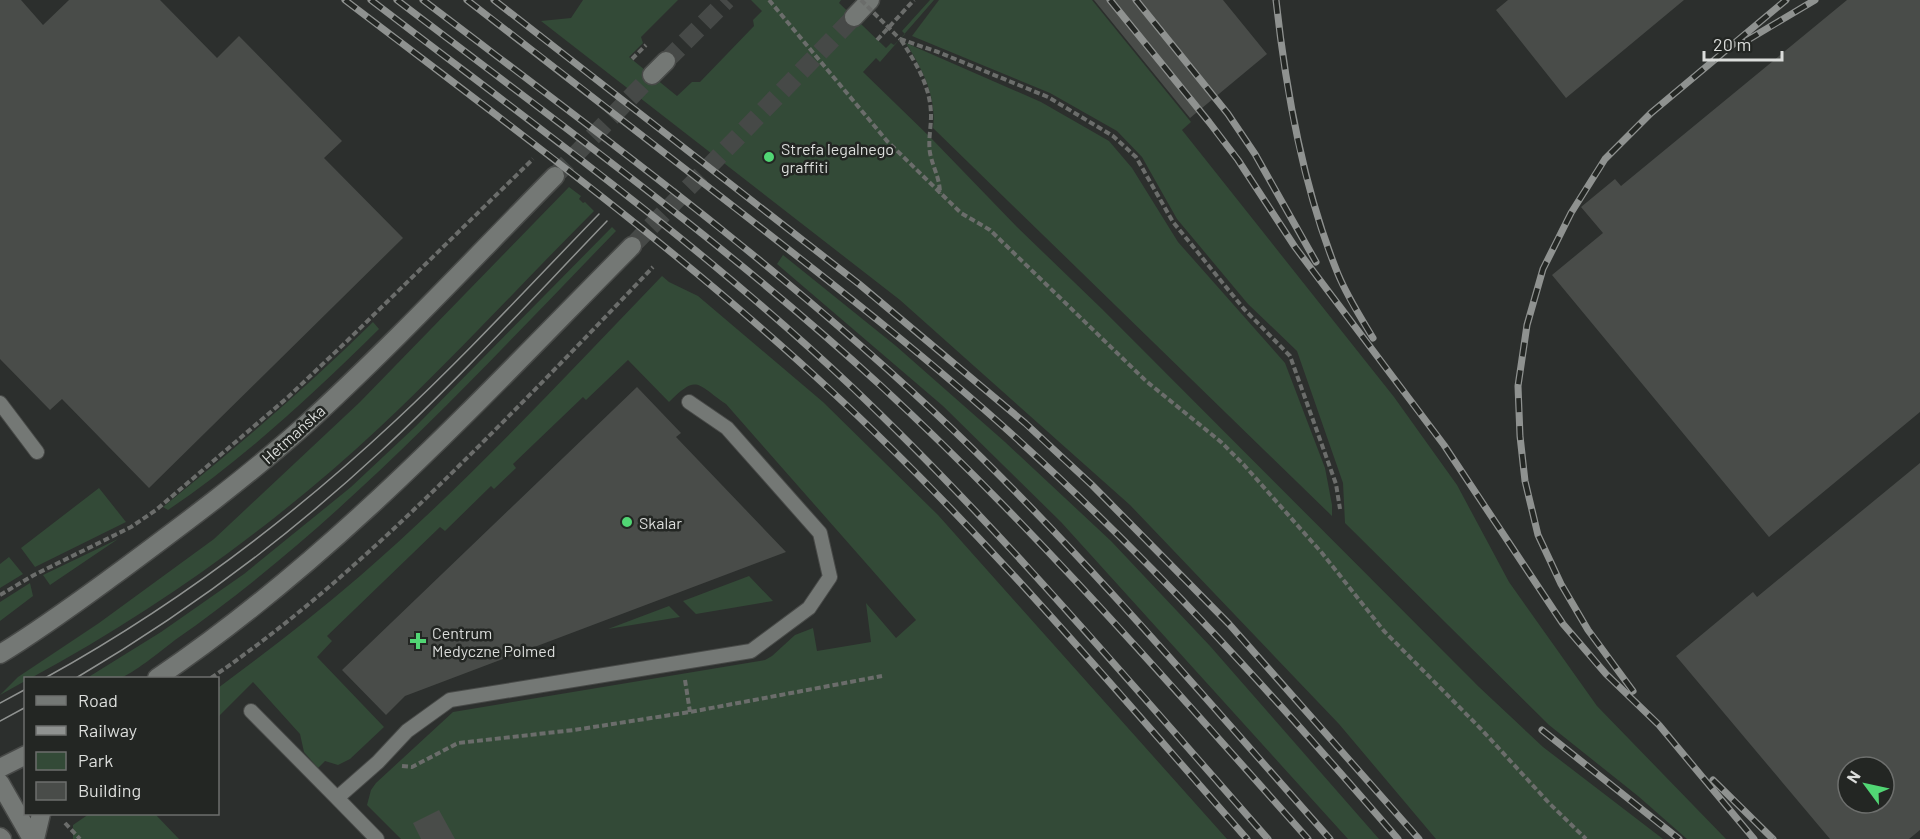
<svg xmlns="http://www.w3.org/2000/svg" width="1920" height="839" font-family="Barlow,sans-serif">
<rect width="100%" height="100%" fill="#2c2f2d"/>
<path fill="#334a37" d="M583,0H678L641,37L643,43L629,57L677,96L692,82H700L754,26L753,20L762,11L751,0H841L839,3L886,48L891,43L894,45L905,34L902,31L930,0H934L880,62L876,58L863,72L931,138L1017,227L1102,309L1479,687L1543,747L1663,839H1436L1339,724L1130,505L900,300L541,21L571,18Z
M939,0H1092L1191,122L1182,130L1394,397L1457,485L1509,582L1597,706L1726,839H1687L1638,796L1549,725L1345,523L1343,483L1297,351L1248,304L1177,219L1142,157L1117,131L1050,93L912,36Z
M906,43L1041,102L1109,141L1132,168L1178,242L1285,363L1325,468L1332,505V516L933,128C937,96 922,69 906,43Z
M569,187L581,196L579,199L583,203L585,202L594,211C522,283 454,358 380,427C275,525 157,610 31,678H26L25,681L0,695L18,677L99,623L214,539L360,402Z
M612,227L616,231C477,374 340,525 175,640C163,649 131,676 119,678C109,680 97,679 87,678L161,632L244,574L351,487L416,426Z
M783,255L896,346L1005,442L1111,541L1210,646L1379,839H1348L1061,522L943,406L777,264Z
M662,276L669,282L698,296L823,402L938,515L1227,839H401L367,805L371,790L376,783L453,712L765,660L772,656L795,635L813,628L817,651L871,642L866,603L896,638L916,620L726,404C696,383 697,374 669,402L628,360L586,400L583,397L513,464L516,468L494,489L491,486L445,531L440,527L327,636L332,641L317,657L384,727L350,759L338,765L325,761L318,768L304,752L300,734L253,682L218,717V688C266,652 314,616 360,576C467,483 564,378 662,276Z
M373,322L379,329C313,394 245,458 168,510L163,507C236,448 306,388 373,322Z
M99,488L126,522L35,567L21,548Z
M118,539L50,585L43,575Z
M9,557L23,574L0,588V564Z
M749,576L773,601L696,614L683,601Z
M30,583L33,596L0,621V602Z
M669,606L680,617L608,629Z
M89,814H155L179,839H73V825Z"/>
<path fill="#494c49" fill-rule="evenodd" d="M0,0H21L43,25L69,0H160L217,58L239,36L342,141L324,158L403,238L149,488L62,399L50,410L0,359Z
M1094,0H1223L1267,54L1190,118Z
M1508,0H1684L1566,98L1496,10Z
M1847,0H1920V412L1769,537L1552,275L1603,233L1581,207L1615,179L1621,186Z
M637,387L681,433L676,437L786,552L405,696L386,715L342,670Z
M1920,463V830L1909,839H1830L1676,656L1753,592L1757,597ZM1848,767H1884V803H1848Z
M439,810L455,839H421L413,823Z"/>
<g fill="none" stroke-linecap="round" stroke-linejoin="round">
<path stroke="#464947" stroke-width="18" stroke-dasharray="18 9" stroke-linecap="butt" d="M666,61L727,0
M555,176L652,75
M632,246L854,17"/>
<g stroke="#484a48" stroke-width="16">
<path id="lane" d="M0,403L37,452
M251,711L337,798
M377,839L337,798L378,762L407,731L450,700L751,651L809,608L830,577L820,533L727,428L689,402"/>
</g>
<g stroke="#484a48" stroke-width="21">
<path id="secondary" d="M854,17L870,0
M652,75L666,61
M0,654C43,628 83,598 123,569C185,523 247,477 304,426C392,346 472,260 555,176
M157,678C336,557 481,398 632,246
M0,768L26,755
M0,783L32,839
M0,837L2,839
M35,839L41,814"/>
</g>
<path stroke="#6b6d6b" stroke-width="4" stroke-dasharray="6 3" stroke-linecap="butt" d="M769,0L887,141L961,213L990,230L1146,381L1221,442L1244,465L1322,553L1384,631L1481,729L1549,803L1586,839
M900,39L938,52L1048,97L1113,136L1136,157L1173,222L1244,309L1290,356L1336,484L1340,509
M877,40L914,0
M901,40C916,63 931,87 931,116C931,128 928,141 930,153C933,168 940,178 940,194
M632,59L646,45
M0,595L34,575L131,527L156,510L287,398L346,342L533,159
M211,678C311,610 400,525 485,440C542,383 598,325 653,267
M685,680L690,712
M402,766L412,767L458,743L574,730L690,712L882,676
M65,823L80,839"/>
<use href="#lane" stroke="#747875" stroke-width="14"/>
<use href="#secondary" stroke="#747875" stroke-width="18"/>
<path stroke="#8f9290" stroke-width="1.5" d="M45,678C172,608 289,520 395,421C466,355 532,283 599,214
M76,678C185,614 288,537 381,451C459,379 533,298 607,221
M0,703L26,689
M0,721L26,707"/>
<g stroke="#8f9290" stroke-width="7">
<path id="rail" d="M345,0C510,126 677,248 829,389C980,528 1112,686 1247,839
M371,0C534,125 703,246 853,388C1001,529 1133,686 1268,839
M397,0C561,125 728,246 880,385C1033,526 1169,683 1308,839
M423,0C603,137 786,271 950,427C1085,556 1206,699 1330,839
M467,0C561,72 654,145 747,217C838,288 929,359 1015,437C1153,562 1277,699 1398,839
M494,0L859,284L1025,423L1092,485L1229,624L1419,839
M1110,0L1209,122L1238,160L1295,247L1444,445L1563,624L1606,674L1659,725L1754,839
M1136,0L1228,114L1255,154L1316,262
M1276,0C1286,92 1303,188 1338,274C1347,296 1361,318 1373,338
M1746,41L1815,0
M1633,691L1588,630L1561,584L1538,535L1525,481L1520,436L1518,386L1527,325L1543,269L1571,213L1605,159L1651,113L1786,0
M1542,730L1679,839
M1713,780L1773,839"/>
</g>
<use href="#rail" stroke="#232623" stroke-width="4.5" stroke-dasharray="14" stroke-linecap="butt"/>
<path stroke="#6b6d6b" stroke-width="4" stroke-dasharray="6 3" stroke-linecap="butt" d="M861,0L900,39"/>
</g>
<g fill="#51d674" stroke="#232623" stroke-width="2">
<circle cx="769" cy="157" r="6"/>
<circle cx="627" cy="522" r="6"/>
<path d="M415 632h6v6h6v6h-6v6h-6v-6h-6v-6h6z"/>
</g>
<g text-anchor="middle" dominant-baseline="central" stroke-width="5" stroke-linejoin="round" paint-order="stroke">
<g font-size="16" fill="#dbdddb" stroke="#232623" text-anchor="start">
<text x="781" y="148">Strefa legalnego<tspan x="781" dy="18">graffiti</tspan></text>
<text x="639" y="522">Skalar</text>
<text x="432" y="632">Centrum<tspan x="432" dy="18">Medyczne Polmed</tspan></text>
</g>
<g font-size="16" fill="#dbdddb" stroke="#232623">
<text transform="translate(293 434) rotate(-42)">Hetmańska</text>
</g>
</g>
<rect x="24" y="677" width="195" height="138" fill="#232623" stroke="#6d6f6d" stroke-width="1.5"/>
<rect x="36" y="696" width="30" height="9" fill="#747875" stroke="#6d6f6d" stroke-width="1.5"/>
<text x="78" y="707" font-size="18" fill="#dbdddb">Road</text>
<rect x="36" y="726" width="30" height="9" fill="#8f9290" stroke="#6d6f6d" stroke-width="1.5"/>
<text x="78" y="737" font-size="18" fill="#dbdddb">Railway</text>
<rect x="36" y="752" width="30" height="18" fill="#334a37" stroke="#6d6f6d" stroke-width="1.5"/>
<text x="78" y="767" font-size="18" fill="#dbdddb">Park</text>
<rect x="36" y="782" width="30" height="18" fill="#494c49" stroke="#6d6f6d" stroke-width="1.5"/>
<text x="78" y="797" font-size="18" fill="#dbdddb">Building</text>
<g transform="translate(1866 785) rotate(303)"><circle r="28" fill="#232623" stroke="#6d6f6d" stroke-width="1.5"/>
<path d="M0-4.5L10 22L0 15L-10 22Z" fill="#51d674"/>
<text y="-9" font-size="16" font-weight="bold" text-anchor="middle" fill="#dbdddb">N</text>
</g>
<path d="M1704 51v9h78v-9" fill="none" stroke="#dbdddb" stroke-width="3"/>
<text x="1713" y="51" font-size="18" fill="#dbdddb" stroke="#232623" stroke-width="4.5" paint-order="stroke">20 m</text>
</svg>
